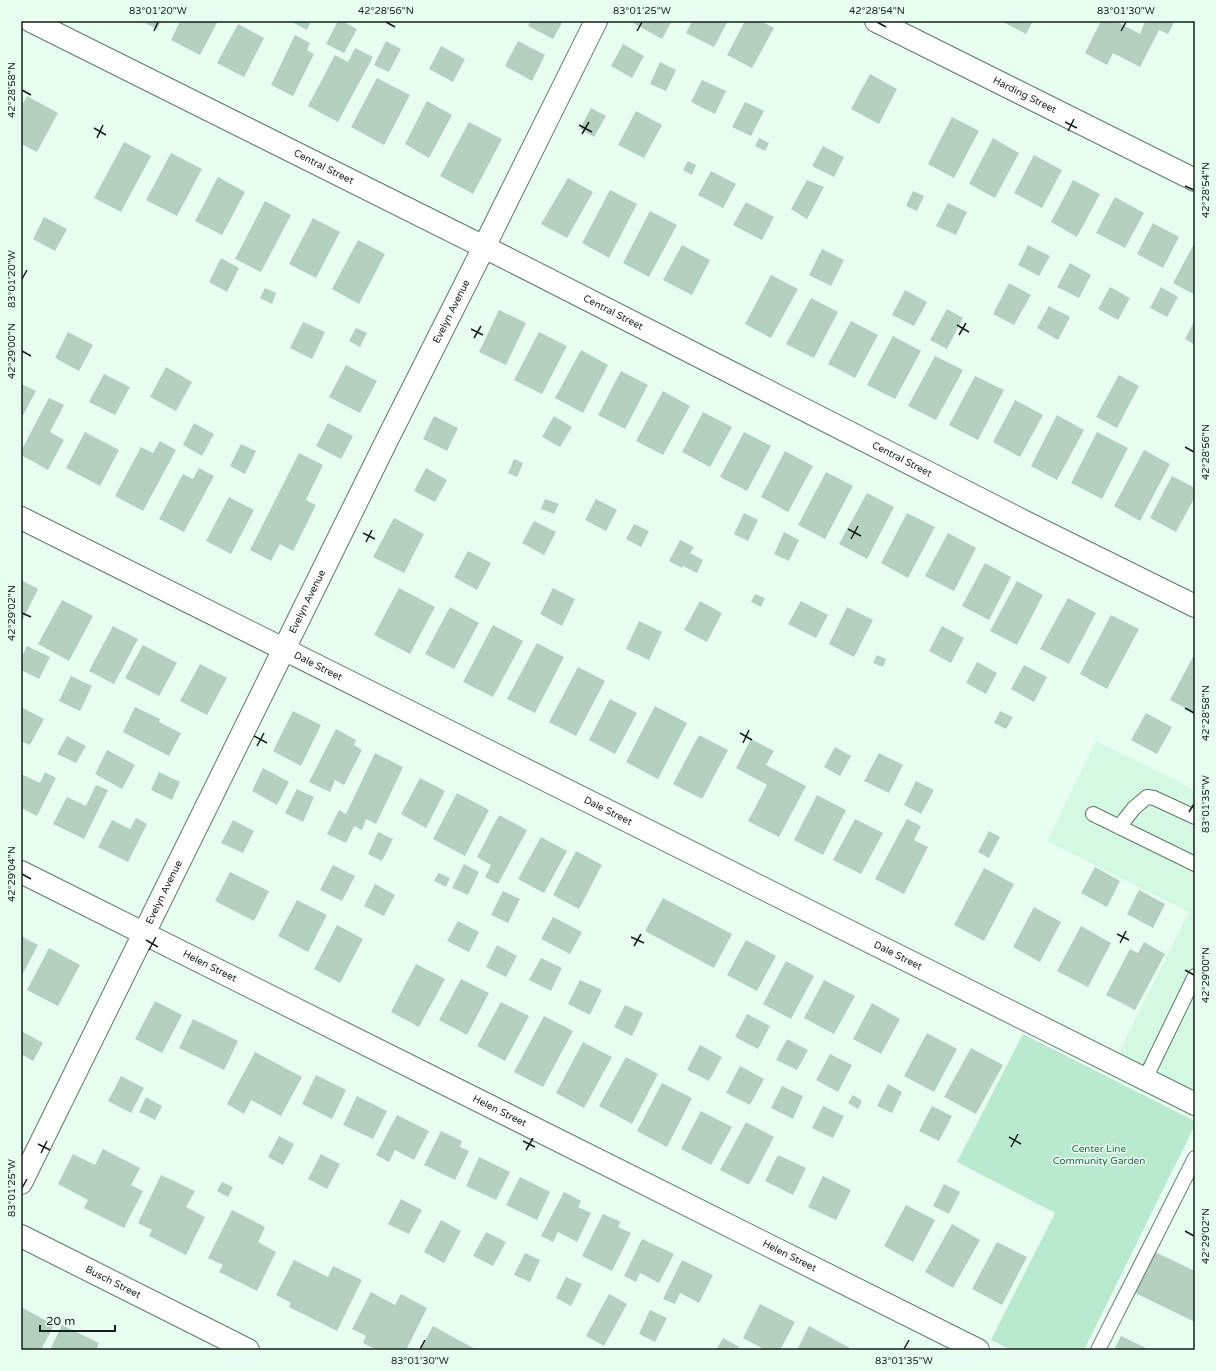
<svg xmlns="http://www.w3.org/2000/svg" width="1216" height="1371" font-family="'Varela Round',sans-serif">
<rect width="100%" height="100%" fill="#e7fef0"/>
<path fill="#d4f9e2" d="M1096,741L1195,790V1090L1119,1052L1189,912L1047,841Z"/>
<path fill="#baeacd" d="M1023,1034L1195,1121V1125L1084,1350H1011L991,1340L1055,1213L957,1162Z"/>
<path fill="#b4d0bf" d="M141,21H161L157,29Z
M180,21H218L200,55L171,40Z
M290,21H311L307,30Z
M338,21H342L357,29L344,53L326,44Z
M531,21H563L553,39L528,26Z
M635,21H672L662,39L633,23Z
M692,21H728L714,47L686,33Z
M745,21H761L774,28L752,68L727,55Z
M1001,21H1033L1026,34Z
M1101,21H1116L1140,34L1145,22L1143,21H1175L1168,34L1159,30L1140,67L1113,53L1107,65L1085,53Z
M238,24L264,38L244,77L217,63Z
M295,35L310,43L307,50L314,54L293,96L271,85Z
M386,41L401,49L389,72L374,65Z
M518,41L545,55L532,81L505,66Z
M623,44L644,56L632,78L611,66Z
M441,46L465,59L453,82L429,69Z
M355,48L373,57L338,122L308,106L335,55L348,62Z
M660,62L676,70L666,91L650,84Z
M870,74L897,89L879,124L851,109Z
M377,78L410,95L384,145L351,127Z
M702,80L726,91L715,114L691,102Z
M27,96L58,113L37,152L21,144V107Z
M427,101L452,115L429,158L405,144Z
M745,102L764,111L751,136L732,127Z
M591,108L606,116L594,137L580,129Z
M636,111L662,125L644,158L618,145Z
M952,117L979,131L954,178L928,164Z
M469,122L502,139L473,194L440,176Z
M759,138L769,143L765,151L755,146Z
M993,138L1019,153L995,198L969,184Z
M124,142L151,156L121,212L94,198Z
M823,146L844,157L834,177L812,166Z
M171,153L202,169L177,216L146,200Z
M1034,155L1062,170L1042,208L1014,193Z
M688,161L696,165L692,175L683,170Z
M711,171L736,184L723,208L698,195Z
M218,177L245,192L222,235L195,221Z
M568,178L593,192L567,238L541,224Z
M807,180L824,187L807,219L791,209Z
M1073,180L1100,194L1077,237L1051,222Z
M610,190L637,204L609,258L582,243Z
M913,191L924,196L917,211L906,206Z
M1115,197L1144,213L1125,248L1096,233Z
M265,201L291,215L261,272L235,259Z
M746,202L774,217L762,240L733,225Z
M948,203L967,212L956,235L936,226Z
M650,211L677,225L649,277L623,263Z
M44,217L67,229L55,251L33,239Z
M313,218L340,232L316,278L289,264Z
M1153,223L1179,237L1163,268L1137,254Z
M358,240L385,254L359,304L332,289Z
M1195,242V295L1173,283Z
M682,245L710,260L692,295L663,280Z
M1028,245L1050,256L1039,276L1018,265Z
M822,249L844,260L831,286L809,275Z
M221,258L239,268L227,292L209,282Z
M1070,263L1091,275L1079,298L1057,287Z
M771,275L798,289L771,338L745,324Z
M1009,283L1031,295L1014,325L993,314Z
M1110,287L1130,298L1118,320L1098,309Z
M1161,287L1178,297L1167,317L1150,308Z
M265,288L276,293L272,304L260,298Z
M905,290L927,302L914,326L892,315Z
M811,298L838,312L814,358L786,344Z
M1049,306L1070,317L1058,340L1037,328Z
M947,309L963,318L947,349L930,340Z
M499,310L526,323L506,365L479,352Z
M1195,320V345L1185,339Z
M851,321L878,335L855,378L828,364Z
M303,322L325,332L312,359L290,348Z
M356,328L367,333L360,347L349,341Z
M68,332L93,345L79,371L55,358Z
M539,332L567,346L542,394L514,380Z
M893,336L921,351L895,399L867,385Z
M581,350L608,365L583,413L555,398Z
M935,356L963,370L936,420L908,406Z
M346,365L377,381L360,413L329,397Z
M166,367L192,382L176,411L150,397Z
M621,371L648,385L625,429L598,415Z
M104,374L130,387L115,415L89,402Z
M1119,375L1139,386L1117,428L1096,417Z
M975,376L1004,390L978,440L949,425Z
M21,384L36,391L21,419Z
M663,391L690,406L663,455L636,441Z
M49,398L64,405L50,432L64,440L48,470L21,455V451Z
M1015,400L1043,415L1020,457L993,442Z
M703,412L732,427L710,467L682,452Z
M1057,415L1084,430L1057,480L1031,466Z
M434,416L458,428L447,451L423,439Z
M554,416L572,427L560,447L542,437Z
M194,423L214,434L202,456L183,445Z
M328,423L353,436L341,459L316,446Z
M85,432L119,450L100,486L66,468Z
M744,432L771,446L747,491L720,477Z
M1097,432L1128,448L1102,499L1071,483Z
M160,441L176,450L143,511L115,496L141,447L153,453Z
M241,444L256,451L245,474L230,466Z
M1144,450L1170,464L1140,521L1114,506Z
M785,451L813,466L788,512L761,497Z
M299,453L323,465L306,500L316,505L293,551L280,544L271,561L250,550Z
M514,459L523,463L517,477L508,473Z
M199,468L214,476L184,532L159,519L183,474L193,479Z
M426,468L447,480L435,502L414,491Z
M826,472L853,486L825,539L798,525Z
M1172,476L1195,488V497L1176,532L1150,518Z
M867,493L894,507L867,559L839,544Z
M229,497L254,510L231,554L206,541Z
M545,499L559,504L554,514L541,509Z
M596,499L617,510L606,531L585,520Z
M744,513L758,520L748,541L734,534Z
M907,513L935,527L908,578L881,563Z
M394,518L424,534L404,573L373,557Z
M534,521L556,532L544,555L522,543Z
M634,524L649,531L641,547L626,539Z
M784,532L799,540L789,561L774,554Z
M948,533L976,548L954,591L925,576Z
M680,540L694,547L690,553L703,560L697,573L683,566L682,568L669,561Z
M468,551L491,563L477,590L454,577Z
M985,563L1011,577L989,620L962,606Z
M21,580L38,589L21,623Z
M1017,581L1043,595L1017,645L990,631Z
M399,588L435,607L410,654L374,635Z
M553,588L575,599L562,626L540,614Z
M755,594L765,598L761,607L751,602Z
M1068,598L1096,613L1069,664L1040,649Z
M62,600L93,616L69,661L38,644Z
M700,601L722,613L707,642L684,630Z
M801,601L828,615L816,638L788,624Z
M450,607L479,623L454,669L425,654Z
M847,607L873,620L854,657L829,644Z
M1111,615L1139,629L1107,689L1080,674Z
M639,621L662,632L649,660L626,649Z
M493,625L523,641L493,697L463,682Z
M113,626L138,639L114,684L89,671Z
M942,626L964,638L951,663L929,651Z
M537,643L564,657L535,713L507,699Z
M143,645L177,663L159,696L125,678Z
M27,646L50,657L39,679L21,670V659Z
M1195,653V713L1170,700Z
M877,655L886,659L883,667L873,663Z
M977,662L997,673L986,694L966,683Z
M200,664L227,678L207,715L180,701Z
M1024,665L1047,677L1034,702L1011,689Z
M578,667L605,681L576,736L549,722Z
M71,676L92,686L80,711L59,701Z
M610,699L637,713L615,754L589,740Z
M655,706L687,723L658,779L626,762Z
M21,707L44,719L30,745L21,741Z
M135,707L160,719L159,722L181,733L169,756L123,732Z
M293,711L321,725L301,766L273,751Z
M1000,711L1013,717L1006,729L994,723Z
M1146,713L1172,727L1157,754L1131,740Z
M336,729L356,740L354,745L362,750L344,785L335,780L330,792L309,782Z
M699,735L728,750L702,799L673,784Z
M67,736L86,746L76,763L57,754Z
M751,739L774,751L766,765L806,786L779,837L748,821L767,785L736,768Z
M835,747L851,756L840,776L824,767Z
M107,750L135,765L122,789L95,774Z
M375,753L403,767L376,824L366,819L362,830L354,826L346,843L327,834L339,810L346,814Z
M879,753L903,765L889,793L864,781Z
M263,768L289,782L277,805L252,791Z
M45,772L56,778L37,816L21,808V774L40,783Z
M159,772L180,782L172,800L151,790Z
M420,778L445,791L426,828L401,814Z
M916,781L934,790L921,814L904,805Z
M96,785L108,790L84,839L53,824L67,797L86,806Z
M297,789L314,797L303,822L285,813Z
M457,793L489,810L465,856L433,839Z
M817,795L846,810L823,855L794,840Z
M499,815L527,830L498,884L485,877L491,865L477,857Z
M136,818L147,824L128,862L98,847L112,820L130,829Z
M855,819L883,833L861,874L833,860Z
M907,819L921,826L914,840L928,847L904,894L875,879Z
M233,820L254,831L243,853L221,843Z
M989,831L1000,837L989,858L978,852Z
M378,832L393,839L382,861L368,854Z
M541,837L567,851L544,893L518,879Z
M576,851L602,865L579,909L553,895Z
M464,864L479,872L468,895L452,888Z
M333,865L355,876L342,901L320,890Z
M1095,867L1120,881L1107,907L1081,893Z
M984,868L1014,884L984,941L954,925Z
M230,872L269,891L254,921L215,901Z
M438,873L450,878L446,887L434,881Z
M375,884L395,895L384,916L364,906Z
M1139,890L1165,904L1153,928L1127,914Z
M503,891L520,899L508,923L491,915Z
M663,898L732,934L714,968L645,931Z
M297,900L327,915L308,952L278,936Z
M1034,907L1061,922L1040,962L1013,947Z
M553,917L582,932L570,954L541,939Z
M458,921L479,932L469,952L447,941Z
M337,925L363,939L340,983L314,969Z
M1081,926L1111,943L1088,987L1057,971Z
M21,936L38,945L21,977Z
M746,940L776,956L757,991L727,975Z
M1144,942L1165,954L1135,1010L1106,995L1130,949L1138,953Z
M497,945L517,956L506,977L486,967Z
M49,948L80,965L58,1006L27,990Z
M541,958L562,968L551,991L529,980Z
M786,961L814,976L791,1019L763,1004Z
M416,964L445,979L419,1027L391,1012Z
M461,979L489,993L467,1035L439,1020Z
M580,980L602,990L590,1015L568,1004Z
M824,980L855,996L834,1034L804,1018Z
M155,1001L182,1015L162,1053L135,1039Z
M501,1002L529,1016L505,1061L477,1046Z
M872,1003L900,1019L881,1054L853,1039Z
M625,1005L643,1013L632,1036L614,1027Z
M747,1014L770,1026L758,1049L735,1037Z
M544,1016L573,1031L543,1087L514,1072Z
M193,1019L238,1041L224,1070L179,1048Z
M23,1032L43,1043L33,1061L21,1054V1035Z
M927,1033L957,1049L934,1092L904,1076Z
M787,1039L808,1050L797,1070L776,1060Z
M583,1042L612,1057L584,1108L556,1093Z
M700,1045L722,1057L709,1081L687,1070Z
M971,1048L1003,1065L976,1114L944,1097Z
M255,1052L302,1077L281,1116L251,1100L244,1114L227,1104Z
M830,1054L852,1065L838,1092L816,1080Z
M626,1057L658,1074L632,1124L599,1106Z
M740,1066L764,1079L750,1105L726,1093Z
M316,1075L346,1090L332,1119L302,1104Z
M121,1076L144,1088L131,1113L108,1101Z
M662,1083L692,1098L667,1147L637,1131Z
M888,1084L902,1092L892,1113L877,1106Z
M782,1086L803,1096L793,1119L771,1108Z
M853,1095L862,1101L858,1109L848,1103Z
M357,1096L387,1111L373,1139L343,1125Z
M146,1097L162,1106L155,1120L139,1112Z
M823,1106L844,1116L833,1138L812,1128Z
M932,1106L952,1116L939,1141L919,1131Z
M701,1111L732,1127L711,1165L681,1149Z
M397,1115L429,1131L414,1160L395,1150L389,1162L376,1155Z
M746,1122L774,1137L749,1185L720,1170Z
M441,1131L462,1141L460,1147L469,1151L455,1180L424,1165Z
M279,1136L294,1144L283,1165L268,1157Z
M103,1149L140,1168L131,1185L143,1191L124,1228L84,1208L88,1200L58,1184L73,1154L95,1165Z
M321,1154L340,1164L327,1189L308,1179Z
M778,1155L806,1168L793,1195L765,1181Z
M479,1157L510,1172L496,1200L466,1186Z
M161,1175L195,1191L186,1207L205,1217L186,1255L149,1236L152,1230L138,1223Z
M823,1176L851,1190L836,1220L808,1207Z
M520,1177L550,1192L537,1220L506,1205Z
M222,1182L233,1187L228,1197L217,1191Z
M944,1184L960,1192L949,1214L933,1206Z
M564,1192L581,1201L578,1207L591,1213L577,1242L558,1232L553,1242L541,1236Z
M401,1199L422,1210L409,1234L388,1224Z
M906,1205L935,1220L913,1262L884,1246Z
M232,1210L265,1227L258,1242L276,1252L257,1291L219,1272L223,1265L208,1258Z
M603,1214L621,1222L618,1227L631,1233L612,1271L582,1256Z
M441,1220L461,1231L444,1263L424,1252Z
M952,1224L980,1240L953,1288L925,1272Z
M486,1232L506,1242L493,1266L473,1256Z
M642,1239L674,1254L659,1283L640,1273L636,1282L624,1276Z
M997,1242L1027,1257L1002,1305L972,1289Z
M1155,1252L1195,1271V1322L1135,1293Z
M525,1253L540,1260L530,1282L514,1275Z
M294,1260L328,1277L333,1266L362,1280L337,1331L289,1307L291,1303L276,1295Z
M682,1260L713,1275L699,1303L680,1293L675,1304L663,1299Z
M566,1277L582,1284L571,1306L556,1298Z
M371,1292L395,1305L401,1294L427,1308L406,1350H377L363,1343L366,1336L352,1329Z
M609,1294L627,1304L604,1346L586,1336Z
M760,1304L795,1322L780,1350H766L743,1338Z
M21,1307L54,1325L41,1350H21Z
M650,1310L667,1318L655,1342L639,1334Z
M62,1325L99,1343L96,1350H50Z
M433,1326L477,1350H420Z
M809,1326L850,1348L849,1350H797Z
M1121,1336L1150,1350H1114Z
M723,1338L739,1347L738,1350H716Z"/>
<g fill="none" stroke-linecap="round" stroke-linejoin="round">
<g stroke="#5e7868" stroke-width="16">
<path id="service" d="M1093,814L1195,864
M1119,827L1134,808L1147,797L1154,798L1195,817
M1145,1079L1195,976
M1098,1350L1195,1158"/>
</g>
<g stroke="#5e7868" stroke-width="24">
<g id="minor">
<path id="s1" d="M31,21L506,258L1027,523L1195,606"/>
<path id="s2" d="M876,21L1195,180"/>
<path id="s3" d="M21,518L1195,1104"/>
<path id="s4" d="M21,872L978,1350"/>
<path id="s5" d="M21,1183L387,440L484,247L596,21"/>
<path id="s6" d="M21,1236L248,1350"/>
</g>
</g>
<use href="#service" stroke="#fff" stroke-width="14"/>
<use href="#minor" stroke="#fff" stroke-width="22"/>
</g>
<path fill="none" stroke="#141f18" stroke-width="1.5" d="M386,22L395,27M877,22L886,27M154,31L158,22M637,31L642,22M1121,31L1126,22M22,90L31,95M1065,122L1077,128M579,125L592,132M94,128L106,135M1068,131L1074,119M582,134L589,122M97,138L103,125M1185,186L1194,190M22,279L27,270M957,325L969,332M471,329L483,335M959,335L966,323M474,338L481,326M22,351L31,356M1185,447L1194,452M848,529L861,536M363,533L375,539M851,539L858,526M366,542L372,530M22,613L31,617M1185,708L1194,713M740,733L752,740M254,736L267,743M743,743L749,730M257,746L264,733M1189,812L1194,804M22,874L31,879M1117,934L1129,940M631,937L644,943M146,940L158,947M1120,943L1126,931M634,946L641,934M149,950L156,937M1185,970L1194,975M1009,1137L1021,1144M523,1141L535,1147M38,1144L50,1150M1011,1147L1018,1134M526,1150L533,1138M41,1153L47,1141M22,1188L27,1179M1185,1231L1194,1236M420,1349L425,1340M904,1349L909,1340"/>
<g text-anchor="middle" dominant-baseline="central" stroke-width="3" stroke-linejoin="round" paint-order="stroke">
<g font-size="10" fill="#141f18" stroke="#e7fef0">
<text stroke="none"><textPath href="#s2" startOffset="166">Harding Street</textPath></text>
<text stroke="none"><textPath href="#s1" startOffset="327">Central Street</textPath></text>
<text stroke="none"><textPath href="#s5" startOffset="972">Evelyn Avenue</textPath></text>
<text stroke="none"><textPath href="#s1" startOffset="651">Central Street</textPath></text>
<text stroke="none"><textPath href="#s1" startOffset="975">Central Street</textPath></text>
<text stroke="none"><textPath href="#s5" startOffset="648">Evelyn Avenue</textPath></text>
<text stroke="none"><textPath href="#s3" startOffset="332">Dale Street</textPath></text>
<text stroke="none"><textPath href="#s3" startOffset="656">Dale Street</textPath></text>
<text stroke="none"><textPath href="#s5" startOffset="324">Evelyn Avenue</textPath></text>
<text stroke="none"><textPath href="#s3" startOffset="980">Dale Street</textPath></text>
<text stroke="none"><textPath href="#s4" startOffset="211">Helen Street</textPath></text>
<text stroke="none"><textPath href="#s4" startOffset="535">Helen Street</textPath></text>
<text stroke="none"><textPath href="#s4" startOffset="859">Helen Street</textPath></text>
<text stroke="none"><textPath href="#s6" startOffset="103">Busch Street</textPath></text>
</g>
<g font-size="10" fill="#286445" stroke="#e7fef0">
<text x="1099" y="1149">Center Line<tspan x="1099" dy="12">Community Garden</tspan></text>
</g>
</g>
<rect width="1216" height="1371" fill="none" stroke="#e7fef0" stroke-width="44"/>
<path d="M40 1325v6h75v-6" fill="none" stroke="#141f18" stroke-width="2"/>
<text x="46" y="1325" font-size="12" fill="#141f18" stroke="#e7fef0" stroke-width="3" paint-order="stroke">20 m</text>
<rect x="22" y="22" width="1172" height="1327" fill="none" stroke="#141f18" stroke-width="1.5"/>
<g font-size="10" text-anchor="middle" fill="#141f18">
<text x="158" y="14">83°01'20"W</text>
<text x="386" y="14">42°28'56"N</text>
<text x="642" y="14">83°01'25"W</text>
<text x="877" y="14">42°28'54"N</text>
<text x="1126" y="14">83°01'30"W</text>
<text transform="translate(11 90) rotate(-90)" y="4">42°28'58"N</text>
<text transform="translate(1205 190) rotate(-90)" y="4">42°28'54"N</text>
<text transform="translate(11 279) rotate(-90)" y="4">83°01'20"W</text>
<text transform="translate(11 351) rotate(-90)" y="4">42°29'00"N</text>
<text transform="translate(1205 452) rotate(-90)" y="4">42°28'56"N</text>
<text transform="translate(11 613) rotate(-90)" y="4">42°29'02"N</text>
<text transform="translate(1205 713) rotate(-90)" y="4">42°28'58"N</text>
<text transform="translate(1205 804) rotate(-90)" y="4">83°01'35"W</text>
<text transform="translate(11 874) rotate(-90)" y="4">42°29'04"N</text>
<text transform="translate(1205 975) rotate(-90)" y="4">42°29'00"N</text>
<text transform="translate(11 1188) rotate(-90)" y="4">83°01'25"W</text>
<text transform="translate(1205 1236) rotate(-90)" y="4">42°29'02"N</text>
<text x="420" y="1364">83°01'30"W</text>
<text x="904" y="1364">83°01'35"W</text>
</g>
</svg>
